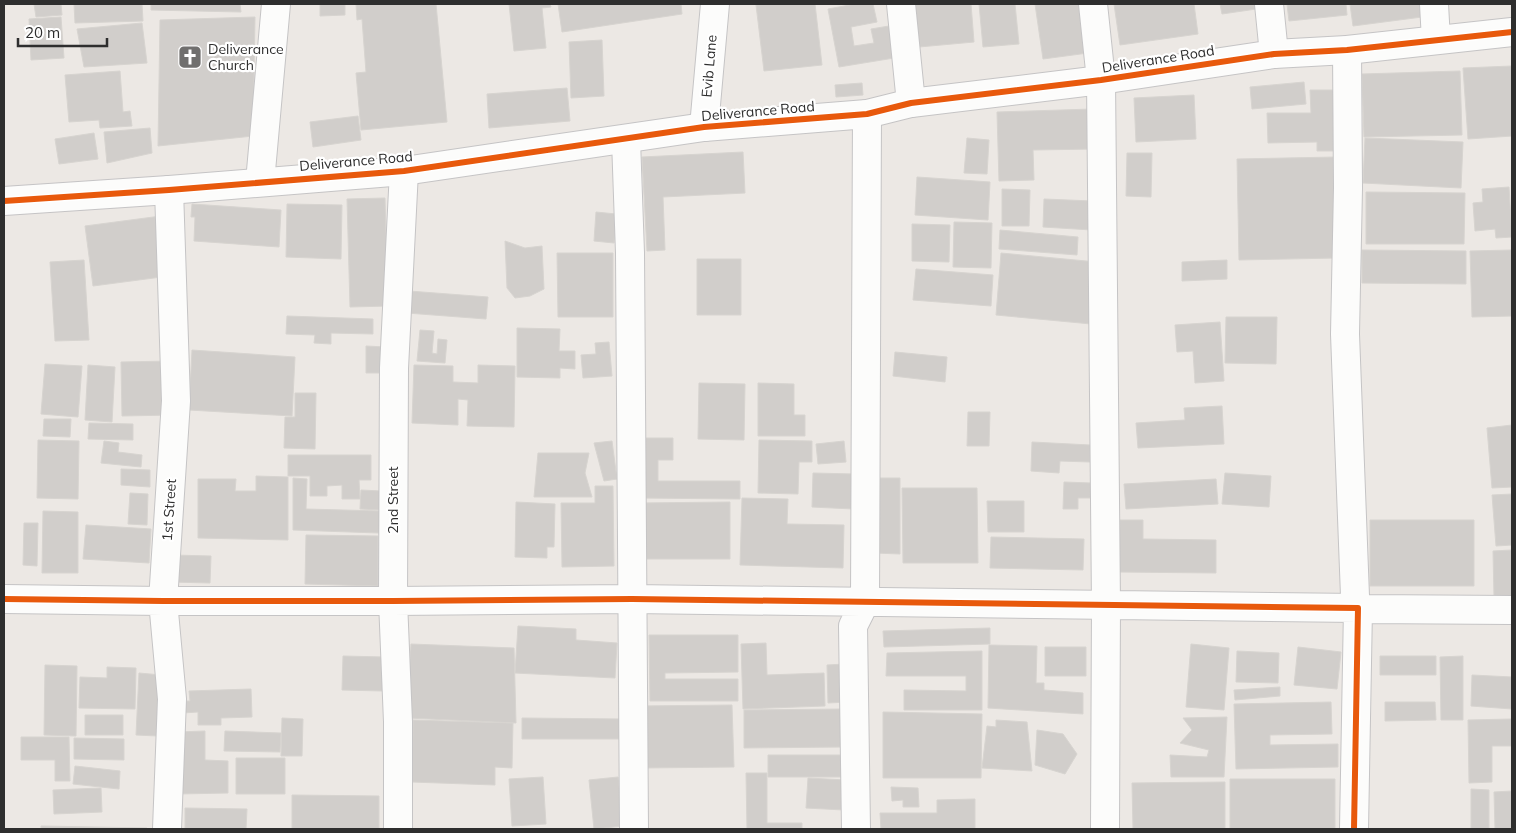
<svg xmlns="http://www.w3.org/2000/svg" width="1516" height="833" font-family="Mulish,sans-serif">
<rect width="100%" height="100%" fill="#ece8e4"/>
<path fill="#d1cecb" stroke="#d7d4d0" d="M34,4H61L62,15L36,17Z
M74,4H142L143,21L75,23Z
M151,4H240L241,12L151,10Z
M320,4H345V15L320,16Z
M356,4H436L447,122L361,130L356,73L366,72L362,19L357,20Z
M509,4H550L551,7L542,8L546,48L514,51Z
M558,4H681L682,14L562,32Z
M768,4H815L822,65L764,71L756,5Z
M855,4H873L877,22L851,27L854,46L874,43L871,29L889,26L894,58L839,67L828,9Z
M915,4H971L974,42L919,47Z
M979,4H1015L1019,44L983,47Z
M1035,4H1081L1088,53L1043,59Z
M1114,4H1194L1198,34L1120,45Z
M1220,4H1262L1263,8L1222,14Z
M1287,4H1346L1347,15L1289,21Z
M1350,4H1420L1422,17L1353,26Z
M61,17L64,58L31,60L29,19Z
M255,17L253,136L158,146L160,20Z
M142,23L147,63L84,67L77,29Z
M602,40L604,96L571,98L569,42Z
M1512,66V136L1468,139L1463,68Z
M120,71L123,112L130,111L132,126L100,128L99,120L69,122L65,75Z
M1460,71L1462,135L1364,137L1362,74Z
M1304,82L1306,104L1252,109L1250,87Z
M862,83L863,95L836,97L835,85Z
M567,88L570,121L489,128L487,94Z
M1310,90H1336L1337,151H1317V142L1268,143L1267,113H1311Z
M1194,95L1196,139L1136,142L1134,98Z
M1092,109L1094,149L1033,150L1034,180L999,181L997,112Z
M358,116L361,140L313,147L310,122Z
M150,128L152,153L107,163L104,132Z
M94,133L98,159L59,164L55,139Z
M967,138L989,140L987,174L964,173Z
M1365,138L1463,142L1461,188L1363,183Z
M743,152L745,193L663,197L665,250L647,251L642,157Z
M1127,153H1152L1151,197L1126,196Z
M1335,157L1337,258L1239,260L1237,159Z
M917,177L990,182L988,220L915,215Z
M1509,187L1512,237L1496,238L1495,229L1475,231L1473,203L1483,202L1482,189Z
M1002,189L1030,190L1029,226H1002Z
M1366,192L1465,193L1464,244H1366Z
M385,198L388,306L350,307L347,199Z
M1044,199L1092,201V230L1043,227Z
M192,204L281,210L279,247L194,241L195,217H191Z
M287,204L342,205L341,259L286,257Z
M596,212L616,214L614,243L594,241Z
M161,216L169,276L93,286L85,226Z
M954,222L992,223L991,268L953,267Z
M912,224L950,225L949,262L912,261Z
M1000,230L1078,237L1077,255L999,249Z
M505,241L525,248L542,246L544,289L530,296L515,298L507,288Z
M1362,250L1466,251V284L1362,283Z
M1512,250V316L1472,317L1470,251Z
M557,253H613V317H558Z
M1001,253L1097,262L1091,324L996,315Z
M697,259H741V315H697Z
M84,260L89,340L55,341L50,262Z
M1227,260V279L1182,281V262Z
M916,269L993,275L991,306L913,300Z
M409,291L488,297L486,319L407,313Z
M287,316L373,319V334L331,333V344L314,343L315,335L286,334Z
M1226,317H1277L1276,364L1225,363Z
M1220,322L1224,381L1195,383L1193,351L1177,352L1175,325Z
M517,328L560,329L559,351H575V369L560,368V378L517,377Z
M420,330L434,331L432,353L437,354L438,339L447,340L445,363L417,361Z
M609,342L612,376L583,378L581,355L596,354L595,343Z
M366,346L385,347V373H366Z
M192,350L295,357L292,416L189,410Z
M895,352L947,357L945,382L893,376Z
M171,361L172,415L122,416L121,362Z
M45,364L82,366L78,417L41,414Z
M88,365L115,367L112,422L85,420Z
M414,365L453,366V382L478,383V365L515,366L514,427L467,426L468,400L458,399V425L412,423Z
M699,383L745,384L744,440L698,439Z
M758,383L794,384V415H805V436H758Z
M295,393H316L315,449L284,448L285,417H295Z
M1222,406L1224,444L1138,448L1136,423L1185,420L1184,408Z
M968,412H990L989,446H967Z
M44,419H71L70,437L43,436Z
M89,423L133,424V440L88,439Z
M1512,425V487L1492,488L1487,428Z
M641,438H673V460H658V481H740V499L641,498Z
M38,440L79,441L78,499L37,498Z
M759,440L812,441V462H799L798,494L758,493Z
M104,441L119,443L118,452L142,455L141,467L101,463Z
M612,441L617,479L604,481L594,443Z
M844,441L846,462L818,464L816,444Z
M1032,442L1090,445V462L1060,461L1059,473L1031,471Z
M538,453H589L585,473L592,497H534Z
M288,455H371V480H359L360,499H342V485L327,486V496H310V476H288Z
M121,469L150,470V487L121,485Z
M813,473L854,474L853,509L812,507Z
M1225,473L1271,476L1269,507L1222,504Z
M256,476L288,477V540L198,538V479H236L235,491H256Z
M293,478L307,479L306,509L380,511L379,533L293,530Z
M874,478H900V554L875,553Z
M1216,479L1218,504L1126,509L1124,484Z
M1064,482L1091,483V498H1078V509H1063Z
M595,486H613L614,566L562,567L561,503H595Z
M902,488H977L978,563H903Z
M361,490L381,491L380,510L360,509Z
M130,493L148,494L147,525L128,524Z
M1512,494V545L1496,546L1492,495Z
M742,498L788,499L787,524L844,525L843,568L740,565Z
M987,501H1024V532H988Z
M516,502L555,504L554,547H547V558L515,557Z
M730,502V559H639V503Z
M43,511L78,512V573H42Z
M1120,520H1143V539L1216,540V573L1119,572Z
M1370,520H1474V586H1370Z
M24,523H38L37,566L23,565Z
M86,525L151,529L149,563L83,559Z
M306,535L378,536V586L305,584Z
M991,537L1084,539L1083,570L990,568Z
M1512,550V596L1494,597L1493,551Z
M172,555L211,556L210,583L171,582Z
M518,626L576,629V640L617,643L615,678L515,673Z
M990,628V644L884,647L883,631Z
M649,635H738V672L665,673V679H738V701H650Z
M766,643L767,675L824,673L825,706L743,709L741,644Z
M411,644L514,648L516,723L407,718Z
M1191,644L1229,648L1224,710L1186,707Z
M989,645L1037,646L1036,683H1044V690L1083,693V714L988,708Z
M1045,647H1086V676H1045Z
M1298,647L1341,652L1337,689L1294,685Z
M982,651V710H904V690L966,691V676H886L887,653Z
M1237,651L1279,653L1278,683L1236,682Z
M343,656L384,657L383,691L342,690Z
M1380,656H1436V675H1380Z
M1463,656V720H1441L1440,657Z
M845,664L847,702L828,703L827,665Z
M45,665L77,666L76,736L44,735Z
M107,667L136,668L135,709L79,708L80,677L107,678Z
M139,673L161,675L158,736L136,735Z
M1472,675L1512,677V709L1471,706Z
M1280,687V696L1235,700L1234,690Z
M251,689L252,717L221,718V725H198V712L182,713V701H190L189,691Z
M1331,702L1332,734L1270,735V745L1338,744V767L1236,769L1234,704Z
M1385,702H1435L1436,720L1385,721Z
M732,705L734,767L640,768L639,706Z
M843,709L844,747L744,748V710Z
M883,712L982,714L981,778H883Z
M85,715H123V735H85Z
M1227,717L1224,777H1171L1170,755L1207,757L1209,750L1180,743L1192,730L1183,718Z
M282,718L303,719L302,756H281Z
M522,718L621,719V739H522Z
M1512,719V746H1492V782L1469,783L1468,720Z
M413,720L513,723L512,768L495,767V785L412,782Z
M996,720L1027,722L1032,771L982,768L987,726L996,727Z
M1037,730L1063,734L1077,754L1065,774L1035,765Z
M205,731V760L228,761V793L178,794V732Z
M225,731L281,733L280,752L224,751Z
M21,737H69L70,781H55V760H21Z
M74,738L124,739V760L74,759Z
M768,755H854V777H768Z
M236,758H285V794H236Z
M75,766L120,771L119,789L73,784Z
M746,773H767V823H802V829H747Z
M543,777L546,824L512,826L509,779Z
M618,777L623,826L594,829L589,780Z
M808,778L845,780L844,810L806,808Z
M1230,779H1335V829H1230Z
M1225,782V829H1133L1132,783Z
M891,787L918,788L919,807H903V800L892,801Z
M101,788L102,812L54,814L53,790Z
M1471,789L1489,790V829H1471Z
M1512,791V829H1495L1494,792Z
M292,795L379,796V829H292Z
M975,799V829H881L880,813H937V800Z
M185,808L247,809L246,829H185Z
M41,826L147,828V829H41Z"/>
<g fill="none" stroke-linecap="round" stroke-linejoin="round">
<g stroke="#c5c4c5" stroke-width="30">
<path id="minor" d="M901,4L911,103
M1093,4L1101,80L1106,605L1105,829
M1269,4L1274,54
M1434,4L1436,40
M1347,50L1348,188L1345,334L1355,596L1357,606L1364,609L1512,610
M704,127L715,4
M626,140L630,253L634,829
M260,182L276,4
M4,599L163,601H393L632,599L1358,608L1354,829
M167,829L172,699L163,601L176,401L169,190
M398,829V722L393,601L394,368L404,171
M856,829L853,626L865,602L867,114"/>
</g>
<g stroke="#c5c4c5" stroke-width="30">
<path id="tertiary" d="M4,201L169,190L404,171L704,127L867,114L911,103L1101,80L1274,54L1347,50L1512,32"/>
</g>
<use href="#minor" stroke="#fcfcfb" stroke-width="28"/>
<use href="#tertiary" stroke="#fcfcfb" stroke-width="28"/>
<g stroke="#fff" stroke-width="9">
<path id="cycleway" d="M4,201L169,190L404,171L704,127L867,114L911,103L1101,80L1274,54L1347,50L1512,32
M4,599L163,601H393L632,599L1358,608L1354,829"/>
</g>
<use href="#cycleway" stroke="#e8590c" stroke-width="6"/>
</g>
<defs>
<g id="church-square" transform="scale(1.25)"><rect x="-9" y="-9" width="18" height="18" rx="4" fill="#706f6e" stroke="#fff"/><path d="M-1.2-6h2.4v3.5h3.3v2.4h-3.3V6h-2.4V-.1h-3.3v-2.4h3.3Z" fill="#fff"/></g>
</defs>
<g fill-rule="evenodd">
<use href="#church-square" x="190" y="57"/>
</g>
<g text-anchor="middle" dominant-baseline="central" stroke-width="4.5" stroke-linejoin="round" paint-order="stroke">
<g font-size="14" fill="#2e2e2e" stroke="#fff" text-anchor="start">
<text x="208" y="49">Deliverance<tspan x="208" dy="16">Church</tspan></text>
</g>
<g font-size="14" fill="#2e2e2e" stroke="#fff">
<text transform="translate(1158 59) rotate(-9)">Deliverance Road</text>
<text transform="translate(709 66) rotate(-85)">Evib Lane</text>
<text transform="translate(758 111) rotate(-5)">Deliverance Road</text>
<text transform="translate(356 161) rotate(-5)">Deliverance Road</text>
<text transform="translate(393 500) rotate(-90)">2nd Street</text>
<text transform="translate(169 510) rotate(-86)">1st Street</text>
</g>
</g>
<rect width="1516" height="833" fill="none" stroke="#2e2e2e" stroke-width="10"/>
<path d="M18 38v8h89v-8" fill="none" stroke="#2e2e2e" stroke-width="2.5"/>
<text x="25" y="38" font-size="15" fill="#2e2e2e" stroke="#ffffff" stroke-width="4" paint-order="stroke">20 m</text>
</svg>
